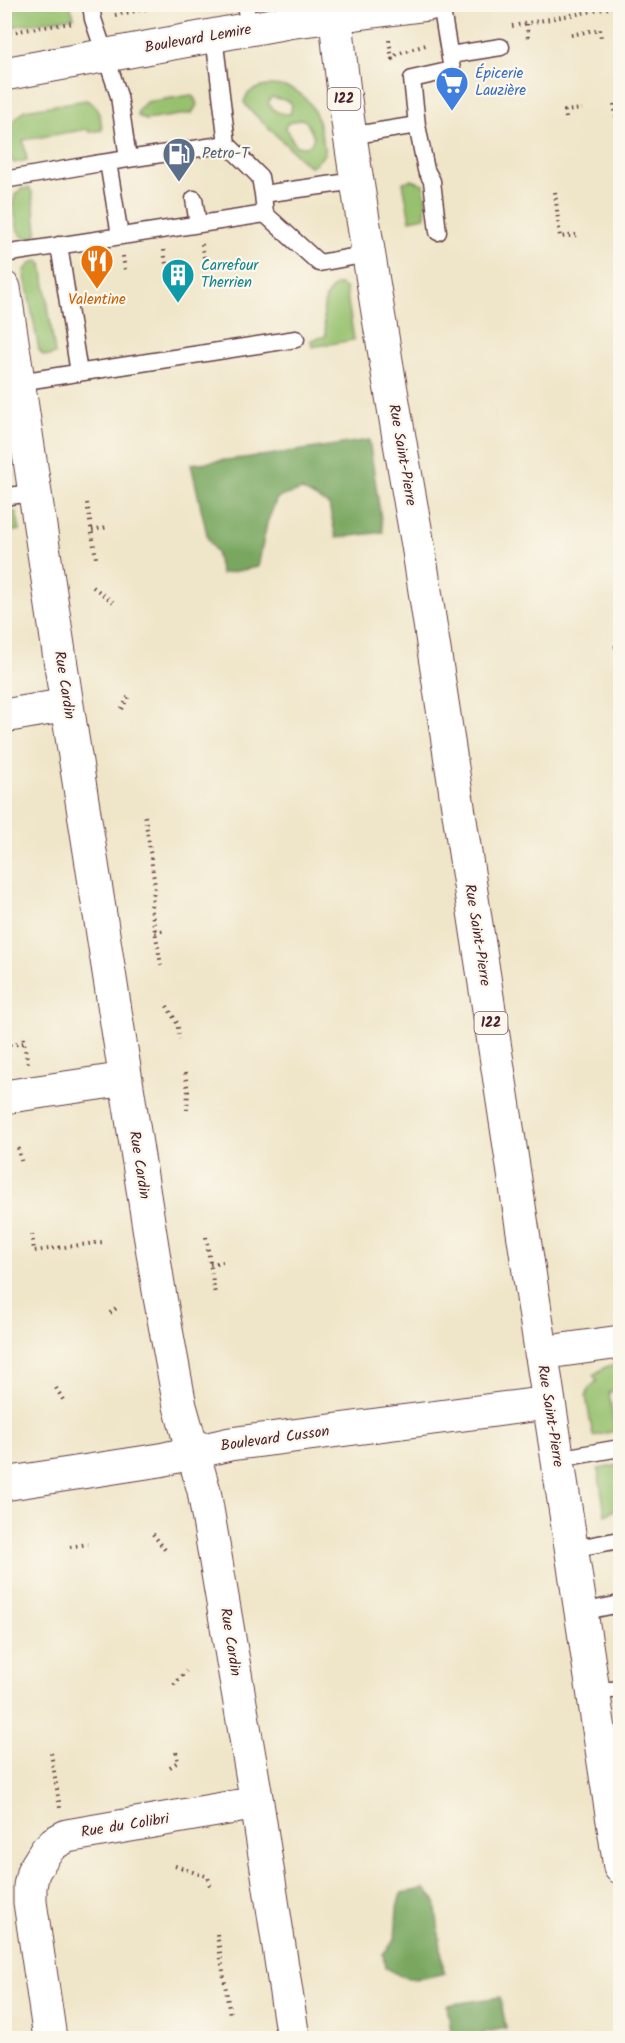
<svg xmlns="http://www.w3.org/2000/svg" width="625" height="2043" font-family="Kalam,sans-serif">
<rect width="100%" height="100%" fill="#fbf7ec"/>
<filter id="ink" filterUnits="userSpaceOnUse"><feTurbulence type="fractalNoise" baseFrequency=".0167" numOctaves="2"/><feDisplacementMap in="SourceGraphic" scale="12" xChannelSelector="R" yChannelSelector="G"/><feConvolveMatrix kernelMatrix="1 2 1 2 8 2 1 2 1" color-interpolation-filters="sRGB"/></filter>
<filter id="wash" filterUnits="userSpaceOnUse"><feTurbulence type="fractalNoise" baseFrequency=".008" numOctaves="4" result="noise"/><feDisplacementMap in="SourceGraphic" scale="24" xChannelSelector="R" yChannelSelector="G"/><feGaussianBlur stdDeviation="1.35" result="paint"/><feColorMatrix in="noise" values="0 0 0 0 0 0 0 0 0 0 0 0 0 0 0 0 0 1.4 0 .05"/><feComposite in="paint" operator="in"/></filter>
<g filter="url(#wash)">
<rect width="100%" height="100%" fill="#efe5c8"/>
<path fill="#97c16e" stroke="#70704c" stroke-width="1.5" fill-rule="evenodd" d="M4,5H70L74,17L10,27L5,25Z
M271,85C313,86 320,119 325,154L315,164L310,166L305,163L248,108L244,102C248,88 259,88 271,85ZM271,97L289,101L292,105L290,114C279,114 274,112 268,103ZM301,119L306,121L314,137L311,144L304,147L296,146L285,127L288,123Z
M191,95L195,99L197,105L192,113L146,120L138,116V111L146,102Z
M86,100C99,106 101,117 102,130L89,132L88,129L23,140L27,160L14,163C0,143 7,124 25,110Z
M412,180L423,184L426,198L425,217L410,220L403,182Z
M29,188L32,192L37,230V235L31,238H24L18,231L13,204L15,195L21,189Z
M39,261L42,264L55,354L49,356L43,355L39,350L24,271L32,262Z
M337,285H341L346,289L354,340L312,347L311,340L326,336C324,318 318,297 337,285Z
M4,427L13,475L9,480L5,481Z
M5,512H16L20,530L5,532Z
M620,1362V1389L609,1392L615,1431L593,1436L586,1396L589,1388L597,1381L593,1375L606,1367Z
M620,1465V1507L605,1515L598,1469Z"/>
<path fill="#79a761" stroke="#626346" stroke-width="1.5" d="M369,440L383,532L336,538L329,505L302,490L277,498L267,523L258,567L221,574L216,552L208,539L191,464L269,455Z
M425,1889L435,1900L444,1973C420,1980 406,1983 385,1967L383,1954L395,1940L397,1908L401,1893Z
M500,1997L506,2028L483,2033L484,2038H452L447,2005Z"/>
</g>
<g filter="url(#ink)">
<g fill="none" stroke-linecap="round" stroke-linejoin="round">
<g stroke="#633d43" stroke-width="19">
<path id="lane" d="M91,4L93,19L119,96L128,159
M245,4L249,29
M214,36L227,144
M450,55L501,47
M417,125L426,170L432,181L438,232
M349,136L417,125L412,79L452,70L441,4
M108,162L120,236
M4,180L95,164L227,144L260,177L263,194
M194,199L198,224
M265,214L319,263L368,254
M59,245L79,373
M4,254L265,214L263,194L356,181
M19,382L296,339
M4,497L35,492
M557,1459L620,1448
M571,1549L620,1540
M581,1612L620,1604
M593,1692L620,1689"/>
</g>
<g stroke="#633d43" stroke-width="35">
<path id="street" d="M4,288L67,705L160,1297L180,1406L204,1491L257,1803L293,2038
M4,716L67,705
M4,1097L126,1079
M541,1353L620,1342
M4,1484L160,1460L230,1444L548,1403
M50,2038L30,1902V1886L33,1872L46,1851L54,1843L67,1836L257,1803"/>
</g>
<g stroke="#633d43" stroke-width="35">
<path id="secondary" d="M4,74L288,22L429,4"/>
</g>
<g stroke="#633d43" stroke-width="35">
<path id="primary" d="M335,4C341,85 354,164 367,244C383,345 400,445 418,545L620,1867"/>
</g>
<path stroke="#633d43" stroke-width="4" stroke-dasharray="1.5 4.5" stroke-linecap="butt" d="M115,15L171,4
M527,24L528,40
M512,26L620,6
M4,33L72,23
M571,35L600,29L601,38
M389,40L392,59
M392,60L397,54L426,45
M614,104L618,127H620
M566,118L565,111L582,109
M555,192L560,237L577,235
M202,244L204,258
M164,250L166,264
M123,256L125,270
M92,261L94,275
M87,503L96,558
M92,530L108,527
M93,587L113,602
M614,647L620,646
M122,709L128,697
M145,816L155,886L151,908L161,965
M155,932L166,930
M167,1006L177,1023L180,1039
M23,1038L28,1064
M4,1046L24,1043
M185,1073L188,1092L187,1110
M18,1148L22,1164
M32,1234L34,1251L103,1242
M206,1237L215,1294
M210,1264L223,1262
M110,1313L119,1306
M56,1388L65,1403
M153,1534L166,1551
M70,1547L88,1544
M174,1685L186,1671
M51,1753L60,1808
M170,1767L178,1762L176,1752
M175,1866L208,1877L210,1886
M217,1934L230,2015"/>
<use href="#lane" stroke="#fff" stroke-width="16"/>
<use href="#street" stroke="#fff" stroke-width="33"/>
<use href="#secondary" stroke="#fff" stroke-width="33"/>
<use href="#primary" stroke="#fff" stroke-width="33"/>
</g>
</g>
<defs>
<g id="supermarket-pin" transform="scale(1.725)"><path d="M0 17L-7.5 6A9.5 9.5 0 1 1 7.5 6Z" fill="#3f7fe0" stroke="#fbf7ec"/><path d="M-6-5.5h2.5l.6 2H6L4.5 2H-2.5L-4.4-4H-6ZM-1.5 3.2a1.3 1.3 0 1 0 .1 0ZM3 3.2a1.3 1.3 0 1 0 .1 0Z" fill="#fff"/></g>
<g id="fuel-pin" transform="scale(1.725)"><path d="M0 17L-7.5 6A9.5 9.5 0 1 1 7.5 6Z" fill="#5c6f8a" stroke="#fbf7ec"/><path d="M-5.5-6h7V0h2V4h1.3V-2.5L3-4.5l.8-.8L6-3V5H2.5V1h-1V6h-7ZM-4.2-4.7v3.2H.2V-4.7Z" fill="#fff"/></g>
<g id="restaurant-pin" transform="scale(1.725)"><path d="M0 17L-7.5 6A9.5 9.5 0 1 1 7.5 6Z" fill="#e8710a" stroke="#fbf7ec"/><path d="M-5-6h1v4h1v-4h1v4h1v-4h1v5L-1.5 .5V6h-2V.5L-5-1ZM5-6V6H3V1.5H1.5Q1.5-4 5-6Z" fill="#fff"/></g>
<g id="building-pin" transform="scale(1.725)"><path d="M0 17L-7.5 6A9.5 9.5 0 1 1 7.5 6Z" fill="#0f9aa8" stroke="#fbf7ec"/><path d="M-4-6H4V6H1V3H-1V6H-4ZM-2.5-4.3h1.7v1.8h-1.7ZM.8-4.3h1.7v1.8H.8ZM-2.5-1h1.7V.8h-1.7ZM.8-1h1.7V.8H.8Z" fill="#fff"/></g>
</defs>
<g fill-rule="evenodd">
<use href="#supermarket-pin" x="452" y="83"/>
<use href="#fuel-pin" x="179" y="154"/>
<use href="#restaurant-pin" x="97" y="261"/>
<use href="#building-pin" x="178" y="275"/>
</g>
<g text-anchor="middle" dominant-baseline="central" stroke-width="4.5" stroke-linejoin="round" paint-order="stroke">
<g fill="#fbf7ec" stroke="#7f6065" stroke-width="1.5">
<rect x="327.5" y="88" width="33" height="22" rx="4.5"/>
<rect x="474.5" y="1012" width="33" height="22" rx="4.5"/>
</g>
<g font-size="14" font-weight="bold" fill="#4a1f2b">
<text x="344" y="99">122</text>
<text x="491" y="1023">122</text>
</g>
<g font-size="15" fill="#4a1f2b" stroke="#fbf7ec">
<text transform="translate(198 39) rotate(-10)">Boulevard Lemire</text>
<text transform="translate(402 455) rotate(80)">Rue Saint-Pierre</text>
<text transform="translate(64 685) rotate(81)">Rue Cardin</text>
<text transform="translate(477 935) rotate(81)">Rue Saint-Pierre</text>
<text transform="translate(139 1165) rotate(81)">Rue Cardin</text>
<text transform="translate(550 1416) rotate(81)">Rue Saint-Pierre</text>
<text transform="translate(275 1439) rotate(-8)">Boulevard Cusson</text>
<text transform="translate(230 1642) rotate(81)">Rue Cardin</text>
<text transform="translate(125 1826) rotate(-9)">Rue du Colibri</text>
</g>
<g font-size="15" fill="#366cbe" stroke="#fbf7ec" text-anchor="start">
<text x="475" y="74">Épicerie<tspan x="475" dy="17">Lauzière</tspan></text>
</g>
<g font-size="15" fill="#4e5e75" stroke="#fbf7ec" text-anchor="start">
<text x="202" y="154">Petro-T</text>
</g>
<g font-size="15" fill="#0d838f" stroke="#fbf7ec" text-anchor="start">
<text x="201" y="266">Carrefour<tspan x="201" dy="17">Therrien</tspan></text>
</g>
<g font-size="15" fill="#c56008" stroke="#fbf7ec">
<text x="97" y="300">Valentine</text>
</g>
</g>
<rect width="625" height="2043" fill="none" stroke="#fbf7ec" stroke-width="24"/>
</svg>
